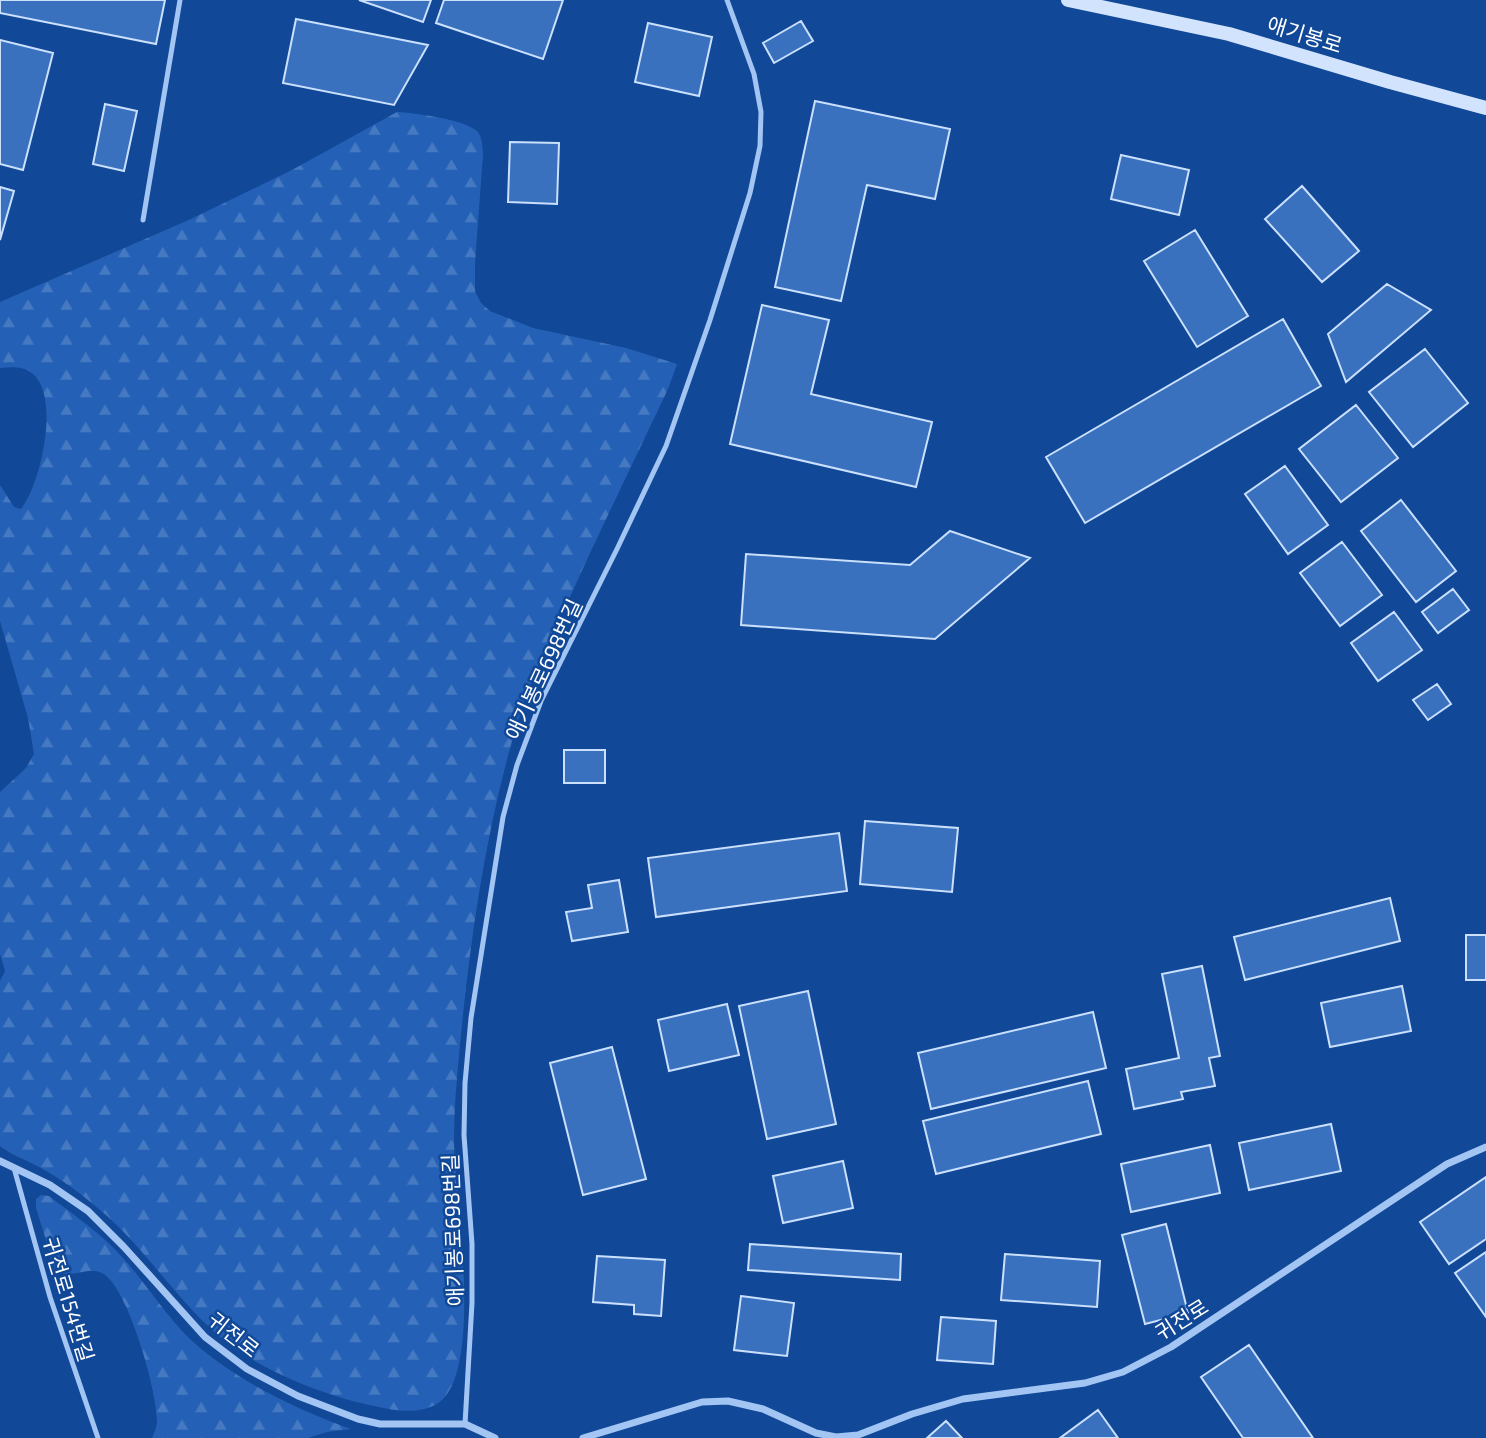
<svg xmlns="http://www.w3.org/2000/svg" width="1486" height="1438" font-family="'Exo 2','Noto Sans KR',sans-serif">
<defs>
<pattern id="forest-firs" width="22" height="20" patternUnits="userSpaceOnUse" patternTransform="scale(1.75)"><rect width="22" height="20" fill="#2461b6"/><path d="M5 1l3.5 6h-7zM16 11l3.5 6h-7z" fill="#4579c1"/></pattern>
</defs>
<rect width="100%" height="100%" fill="#114897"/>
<path fill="url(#forest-firs)" d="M397,112C414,113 460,119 474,129C483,134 482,145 483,154L475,263V291L481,303L490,311L533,328L626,348L677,364L668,389C635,459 601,528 569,599C550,640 530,681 517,724C483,837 467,961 457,1078C455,1099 454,1121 454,1142C455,1192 486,1380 435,1405C414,1416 387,1409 365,1404C313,1392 248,1365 209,1327C172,1292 144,1249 106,1215C84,1196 61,1178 35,1165C22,1158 11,1155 0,1146V981L5,971L0,954V792L26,768L34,754L28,718L0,621V485L14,507L21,509C41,484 61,396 32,373C23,366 11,367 0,368V302L191,219L292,170Z
M41,1195L49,1196C74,1215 102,1234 123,1258C149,1287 170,1323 200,1348C244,1384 297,1410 351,1429L327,1432L308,1438H152C154,1434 156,1428 157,1423C158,1394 128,1286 102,1273C86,1265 70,1282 55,1269L36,1208V1199Z"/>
<path fill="#3a71bf" stroke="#cae0fd" stroke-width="2" d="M0,0H165L156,44L0,13Z
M359,0H431L423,22Z
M444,0H563L543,59L436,23Z
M296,19L428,45L394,105L283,83Z
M801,21L813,41L774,63L763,43Z
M648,23L712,37L699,96L635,82Z
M0,40L53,53L23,170L0,164Z
M815,101L950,129L935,199L867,185L841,301L775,287Z
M105,104L137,111L124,171L93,164Z
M510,142L559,143L557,204L508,202Z
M1121,155L1189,170L1179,215L1111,199Z
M1302,186L1359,251L1322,282L1265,219Z
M0,187L14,191L0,240Z
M1195,230L1248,316L1197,347L1144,261Z
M1387,284L1431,310L1346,382L1328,334Z
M762,305L829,320L811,394L932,422L916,487L730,444Z
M1283,319L1321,386L1085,523L1046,457Z
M1425,349L1468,403L1413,447L1369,392Z
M1356,405L1398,458L1341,502L1299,449Z
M1285,466L1328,525L1288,554L1245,494Z
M1401,500L1456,571L1416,602L1361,531Z
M950,531L1030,558L935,639L741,625L746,554L910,565Z
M1342,542L1382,595L1340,626L1300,573Z
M1453,589L1469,610L1438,633L1422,612Z
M1394,612L1422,650L1378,681L1351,643Z
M1437,684L1451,704L1428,720L1413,700Z
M564,750H605V783H564Z
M865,821L958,828L952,892L860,884Z
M839,833L847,891L656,917L648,858Z
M619,880L628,932L572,941L566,912L592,908L588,885Z
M1390,898L1400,941L1245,980L1234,937Z
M1466,935H1486V980H1466Z
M1202,966L1220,1056L1209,1058L1215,1086L1181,1092L1183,1099L1134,1109L1126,1069L1179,1058L1162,974Z
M1402,986L1411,1031L1330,1047L1321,1003Z
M808,991L836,1124L767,1139L739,1006Z
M727,1004L739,1055L669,1071L658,1020Z
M1093,1012L1106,1068L931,1109L918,1053Z
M612,1047L646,1179L583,1195L550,1063Z
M1088,1081L1101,1134L936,1174L923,1121Z
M1331,1124L1341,1171L1249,1190L1239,1143Z
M1210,1145L1220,1193L1131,1212L1121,1164Z
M843,1161L853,1208L783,1223L773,1176Z
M1486,1177V1239L1449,1264L1420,1222Z
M1166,1224L1188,1313L1145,1324L1122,1235Z
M750,1244L901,1254L900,1280L748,1270Z
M1486,1252V1317L1455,1273Z
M1005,1254L1100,1261L1097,1307L1001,1300Z
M597,1256L665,1260L661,1316L634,1314V1305L593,1302Z
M741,1296L794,1303L787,1356L734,1350Z
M941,1317L996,1321L993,1364L937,1360Z
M1249,1345L1313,1438H1243L1201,1377Z
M1098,1410L1118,1438H1060Z
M946,1421L962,1438H927Z"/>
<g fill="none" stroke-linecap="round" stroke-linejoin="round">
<path stroke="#a2c5f4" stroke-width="5" d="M143,220L180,0
M14,1168L50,1297L98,1438
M465,1424L472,1303V1244L464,1135L465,1083L471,1018L503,817L517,765L541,701L617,549L666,446L710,320L750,193L760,146L761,112L754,74L727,0"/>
<path stroke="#a2c5f4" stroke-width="7" d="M0,1161L50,1185L88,1211L124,1247L205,1337L247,1369L298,1396L358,1419L380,1424H465L495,1438
M583,1438L702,1402L728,1401L763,1409L816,1433L836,1437L858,1435L912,1414L963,1399L1085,1383L1123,1372L1171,1347L1447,1164L1486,1147"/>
<path stroke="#d2e3fd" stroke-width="14" d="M1068,0L1229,34L1390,82L1486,108"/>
</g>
<g text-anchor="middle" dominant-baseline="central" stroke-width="5" stroke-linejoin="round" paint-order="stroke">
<g font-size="21" fill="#fff" stroke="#114897">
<text transform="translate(1305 34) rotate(17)">애기봉로</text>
<text transform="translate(543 669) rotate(-65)">애기봉로698번길</text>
<text transform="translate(452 1230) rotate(-92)">애기봉로698번길</text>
<text transform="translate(69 1299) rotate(73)">귀전로154번길</text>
<text transform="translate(1181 1319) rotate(-32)">귀전로</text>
<text transform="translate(234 1334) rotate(38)">귀전로</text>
</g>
</g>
</svg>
